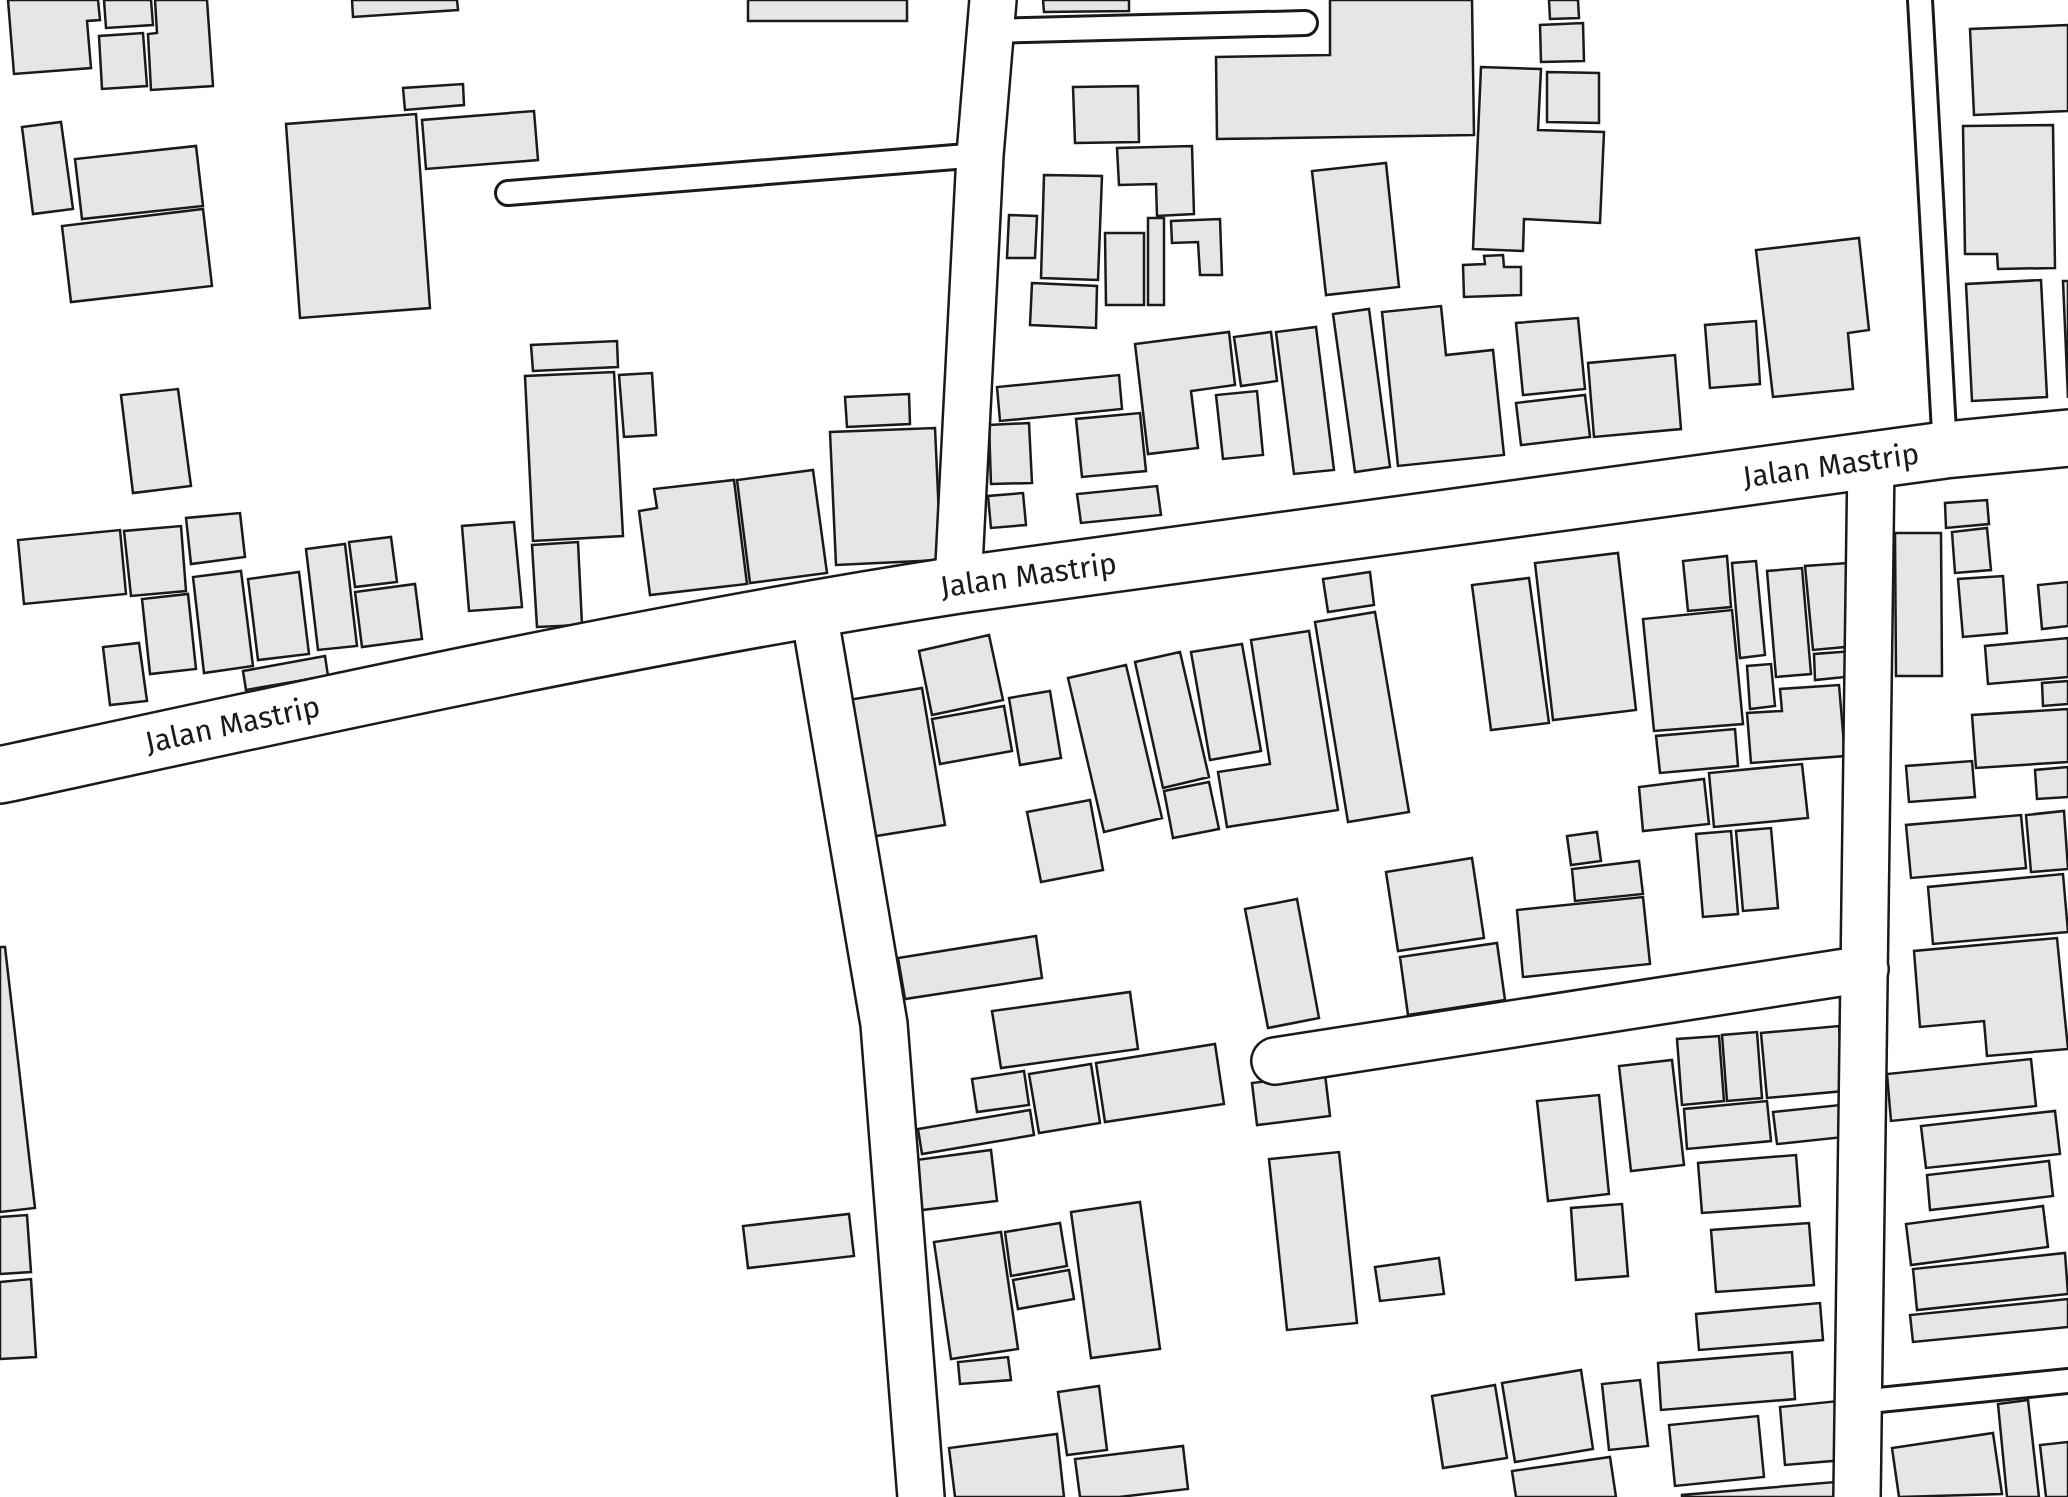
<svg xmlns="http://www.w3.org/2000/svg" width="2068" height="1497" font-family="'Fira Sans',sans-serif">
<rect width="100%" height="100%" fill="#fff"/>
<path fill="#e6e6e6" stroke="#1a1a1a" stroke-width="2.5" d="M8,0H98L100,20L87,21L91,68L14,74Z
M104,0H151L153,25L106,28Z
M155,0H207L213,86L151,90L148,34L157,33Z
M352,0H457L458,10L353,17Z
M748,0H907V21H748Z
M1043,0H1129V11L1044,12Z
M1330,0H1472L1474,135L1217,139L1216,57L1330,55Z
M1549,0H1578L1579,18L1550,19Z
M1583,23L1584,61L1541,62L1540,25Z
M2068,25V111L1974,115L1970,29Z
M143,33L147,86L102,89L99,36Z
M1481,67L1541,69L1538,130L1604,132L1600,223L1524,219L1523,251L1473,249Z
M1547,72L1599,73V123L1547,122Z
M463,84L464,105L405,110L403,88Z
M1138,86L1139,142L1075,143L1073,87Z
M534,111L538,160L426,169L422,120Z
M416,114L430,308L300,318L286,124Z
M61,122L73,209L33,214L22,127Z
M2053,125L2055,268L1998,269L1997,254H1965L1963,126Z
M196,146L203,206L82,219L75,159Z
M1192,146L1194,214L1157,216L1156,184L1119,185L1117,148Z
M1386,163L1399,287L1326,295L1312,171Z
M1044,175L1102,176L1098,280L1041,278Z
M203,209L212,286L71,302L62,226Z
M1009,215L1037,216L1035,258H1007Z
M1148,218H1164V305H1148Z
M1220,219L1222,275H1200L1198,242L1172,243L1171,221Z
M1105,233H1144V305H1106Z
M1859,238L1869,330L1848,333L1853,389L1773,397L1756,250Z
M1503,255L1504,267H1521V295L1464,297L1463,265L1485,264L1484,256Z
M2041,280L2047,397L1972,401L1966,284Z
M2063,281H2068V398Z
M1032,283L1097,286L1096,328L1030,325Z
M1441,306L1446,355L1493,350L1504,455L1398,466L1382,312Z
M1369,309L1390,467L1355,472L1333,314Z
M1578,318L1585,389L1523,395L1516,323Z
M1756,321L1760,384L1710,388L1705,325Z
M1316,327L1334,470L1294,474L1276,332Z
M1229,332L1235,385L1191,391L1198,448L1148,454L1135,344Z
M1271,332L1277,381L1241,386L1234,337Z
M617,341L618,367L533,371L531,345Z
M1675,355L1681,429L1594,437L1588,363Z
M614,372L623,536L533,541L525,376Z
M652,373L656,435L624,437L619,375Z
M1119,375L1122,409L1000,421L997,387Z
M178,389L191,486L133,493L121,395Z
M1257,391L1263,455L1223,459L1216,395Z
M909,394L910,424L847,427L845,397Z
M1585,395L1590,437L1521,445L1516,403Z
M1140,413L1146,471L1082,477L1076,419Z
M1029,423L1032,483L991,484L989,425Z
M935,428L941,560L836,565L830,432Z
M813,470L827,573L750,583L737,480Z
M734,480L747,584L650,595L639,511L657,508L654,489Z
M1157,486L1161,515L1081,523L1077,494Z
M1023,493L1026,525L991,528L988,496Z
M1987,500L1989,524L1946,528L1945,503Z
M240,513L245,557L191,564L186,518Z
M514,522L522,607L469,611L462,526Z
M181,526L186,591L131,596L124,531Z
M1987,528L1991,570L1955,573L1952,532Z
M120,530L126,594L24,604L18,540Z
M1895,533H1941L1942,676H1896Z
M391,537L397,582L355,587L349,542Z
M578,542L582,625L537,627L532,545Z
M345,544L357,646L318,650L306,549Z
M1618,553L1636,710L1553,720L1535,563Z
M1727,556L1731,607L1688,611L1683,561Z
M1756,561L1765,655L1740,658L1732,563Z
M1848,563L1856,646L1813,650L1805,566Z
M1802,568L1811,674L1776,677L1767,571Z
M241,571L253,666L204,673L193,577Z
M299,572L309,654L258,660L248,579Z
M1370,572L1374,605L1328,612L1323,579Z
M2003,576L2007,633L1963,637L1958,579Z
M1529,578L1549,723L1491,730L1472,585Z
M2068,582V626L2042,629L2038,585Z
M415,584L422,639L362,647L355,592Z
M188,594L196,669L150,674L142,599Z
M1732,610L1743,724L1654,731L1643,619Z
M1375,612L1409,812L1348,822L1315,622Z
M1309,631L1338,810L1227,827L1218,772L1270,764L1251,640Z
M989,635L1003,700L932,715L919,651Z
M2068,638V677L1988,684L1985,646Z
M139,643L147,701L110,705L103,647Z
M1242,644L1261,751L1210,760L1191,652Z
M1853,651L1855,676L1815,680L1814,654Z
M1180,652L1209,777L1163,788L1135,662Z
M325,656L328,676L246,690L243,671Z
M1771,664L1775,706L1750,709L1747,666Z
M1126,665L1162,818L1104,832L1068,678Z
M2068,681V704L2043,706L2042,683Z
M1839,685L1845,756L1751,763L1747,713L1782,711L1780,689Z
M922,688L945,825L870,837L848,700Z
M1050,691L1061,758L1020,765L1009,698Z
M1004,706L1012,751L940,764L932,719Z
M2068,709V762L1976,768L1972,715Z
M1735,729L1738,766L1660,773L1656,736Z
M1972,761L1975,797L1909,802L1906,766Z
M1802,764L1808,818L1714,827L1709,773Z
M2068,767V797L2037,799L2035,770Z
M1704,779L1709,824L1643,831L1639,787Z
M1209,782L1219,829L1173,838L1164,791Z
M1090,800L1103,870L1041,882L1027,812Z
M2064,811L2068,869L2031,872L2026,815Z
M2021,815L2026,868L1911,878L1906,825Z
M1771,828L1778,908L1743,911L1736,831Z
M1731,831L1738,914L1703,917L1696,834Z
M1597,832L1601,861L1571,865L1567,836Z
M1472,858L1484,938L1398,951L1386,872Z
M1639,861L1643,894L1575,901L1572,869Z
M2063,874L2068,932L1933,944L1928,887Z
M1643,897L1650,964L1523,977L1517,910Z
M1297,899L1319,1018L1268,1028L1245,909Z
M1036,936L1042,978L905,999L898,958Z
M2057,938L2068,1049L1987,1056L1984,1021L1920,1027L1914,951Z
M1497,943L1505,1000L1408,1015L1400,957Z
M0,947H5L35,1208L0,1212Z
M1130,992L1138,1049L1001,1068L992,1011Z
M1839,1026L1844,1091L1767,1098L1761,1033Z
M1757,1032L1762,1098L1727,1101L1722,1035Z
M1719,1036L1724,1101L1682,1105L1677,1039Z
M1215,1044L1224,1104L1105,1122L1096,1063Z
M2031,1059L2036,1106L1891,1121L1887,1074Z
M1672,1060L1684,1165L1631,1171L1619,1066Z
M1091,1064L1100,1123L1039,1133L1029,1074Z
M1024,1071L1029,1105L977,1112L972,1079Z
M1325,1074L1330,1116L1257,1125L1252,1083Z
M1599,1095L1609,1194L1548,1201L1537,1101Z
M1767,1101L1771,1141L1687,1149L1684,1109Z
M1840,1105L1844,1137L1777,1144L1773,1112Z
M1030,1110L1034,1135L922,1154L918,1129Z
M2055,1111L2060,1154L1926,1168L1921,1126Z
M991,1150L997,1201L922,1210L916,1160Z
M1339,1152L1357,1323L1287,1330L1269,1159Z
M1796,1155L1800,1206L1702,1213L1698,1163Z
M2049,1161L2053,1196L1930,1210L1927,1175Z
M1140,1202L1160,1349L1091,1358L1071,1212Z
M1622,1204L1628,1276L1576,1280L1571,1208Z
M2043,1206L2048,1247L1911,1265L1906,1224Z
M849,1214L854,1256L748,1268L743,1226Z
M27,1215L31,1272L0,1274V1217Z
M1060,1223L1067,1266L1011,1276L1005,1232Z
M1809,1223L1814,1285L1716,1292L1711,1230Z
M1001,1232L1018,1349L951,1359L934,1242Z
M2065,1253L2068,1294L1917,1310L1913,1269Z
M1439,1258L1444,1294L1380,1301L1375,1267Z
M1069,1270L1074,1299L1018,1309L1013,1280Z
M31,1279L36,1357L0,1359V1282Z
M2068,1299V1327L1913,1342L1910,1315Z
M1820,1303L1823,1340L1699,1350L1696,1314Z
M1792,1352L1795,1399L1661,1410L1658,1363Z
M1008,1357L1011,1380L960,1384L958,1362Z
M1581,1370L1593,1449L1515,1462L1502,1383Z
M1640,1380L1648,1446L1609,1450L1602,1384Z
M1495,1385L1507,1458L1443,1468L1432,1396Z
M1099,1386L1107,1450L1067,1455L1058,1392Z
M2028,1400L2039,1497H2007L1998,1404Z
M1838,1401L1844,1460L1785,1465L1780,1407Z
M1758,1416L1764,1477L1675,1486L1669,1425Z
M1993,1433L2002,1494L1899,1497L1892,1448Z
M1057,1434L1064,1497H955L949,1448Z
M2068,1442V1497H2046L2040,1445Z
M1183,1446L1188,1489L1119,1497H1080L1075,1459Z
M1610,1457L1616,1497H1516L1512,1471Z
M1835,1482L1836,1497H1682V1495Z"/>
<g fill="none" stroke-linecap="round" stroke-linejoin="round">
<g stroke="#1a1a1a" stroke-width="28">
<path id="lane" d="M1920,0L1945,450
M990,31L1305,23
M508,193L980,155
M1859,1402L2068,1381"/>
</g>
<g stroke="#1a1a1a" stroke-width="50">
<path id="street" d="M958,585L980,155L993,0
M813,607L884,1024L921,1497
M1275,1061L1865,969
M1857,1497L1871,461"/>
</g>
<g stroke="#1a1a1a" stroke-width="60">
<g id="secondary">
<path id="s1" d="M0,775C318,706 637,635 958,585L1945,450L2068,438"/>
</g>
</g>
<use href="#lane" stroke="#fff" stroke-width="22"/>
<use href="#street" stroke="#fff" stroke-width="45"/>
<use href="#secondary" stroke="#fff" stroke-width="55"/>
</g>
<g text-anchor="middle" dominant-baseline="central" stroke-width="8" stroke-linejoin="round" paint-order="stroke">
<g font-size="30" fill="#1a1a1a" stroke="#fff">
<text stroke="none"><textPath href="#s1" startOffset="1858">Jalan Mastrip</textPath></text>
<text stroke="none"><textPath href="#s1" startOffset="1048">Jalan Mastrip</textPath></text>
<text stroke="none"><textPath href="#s1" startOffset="238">Jalan Mastrip</textPath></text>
</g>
</g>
</svg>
